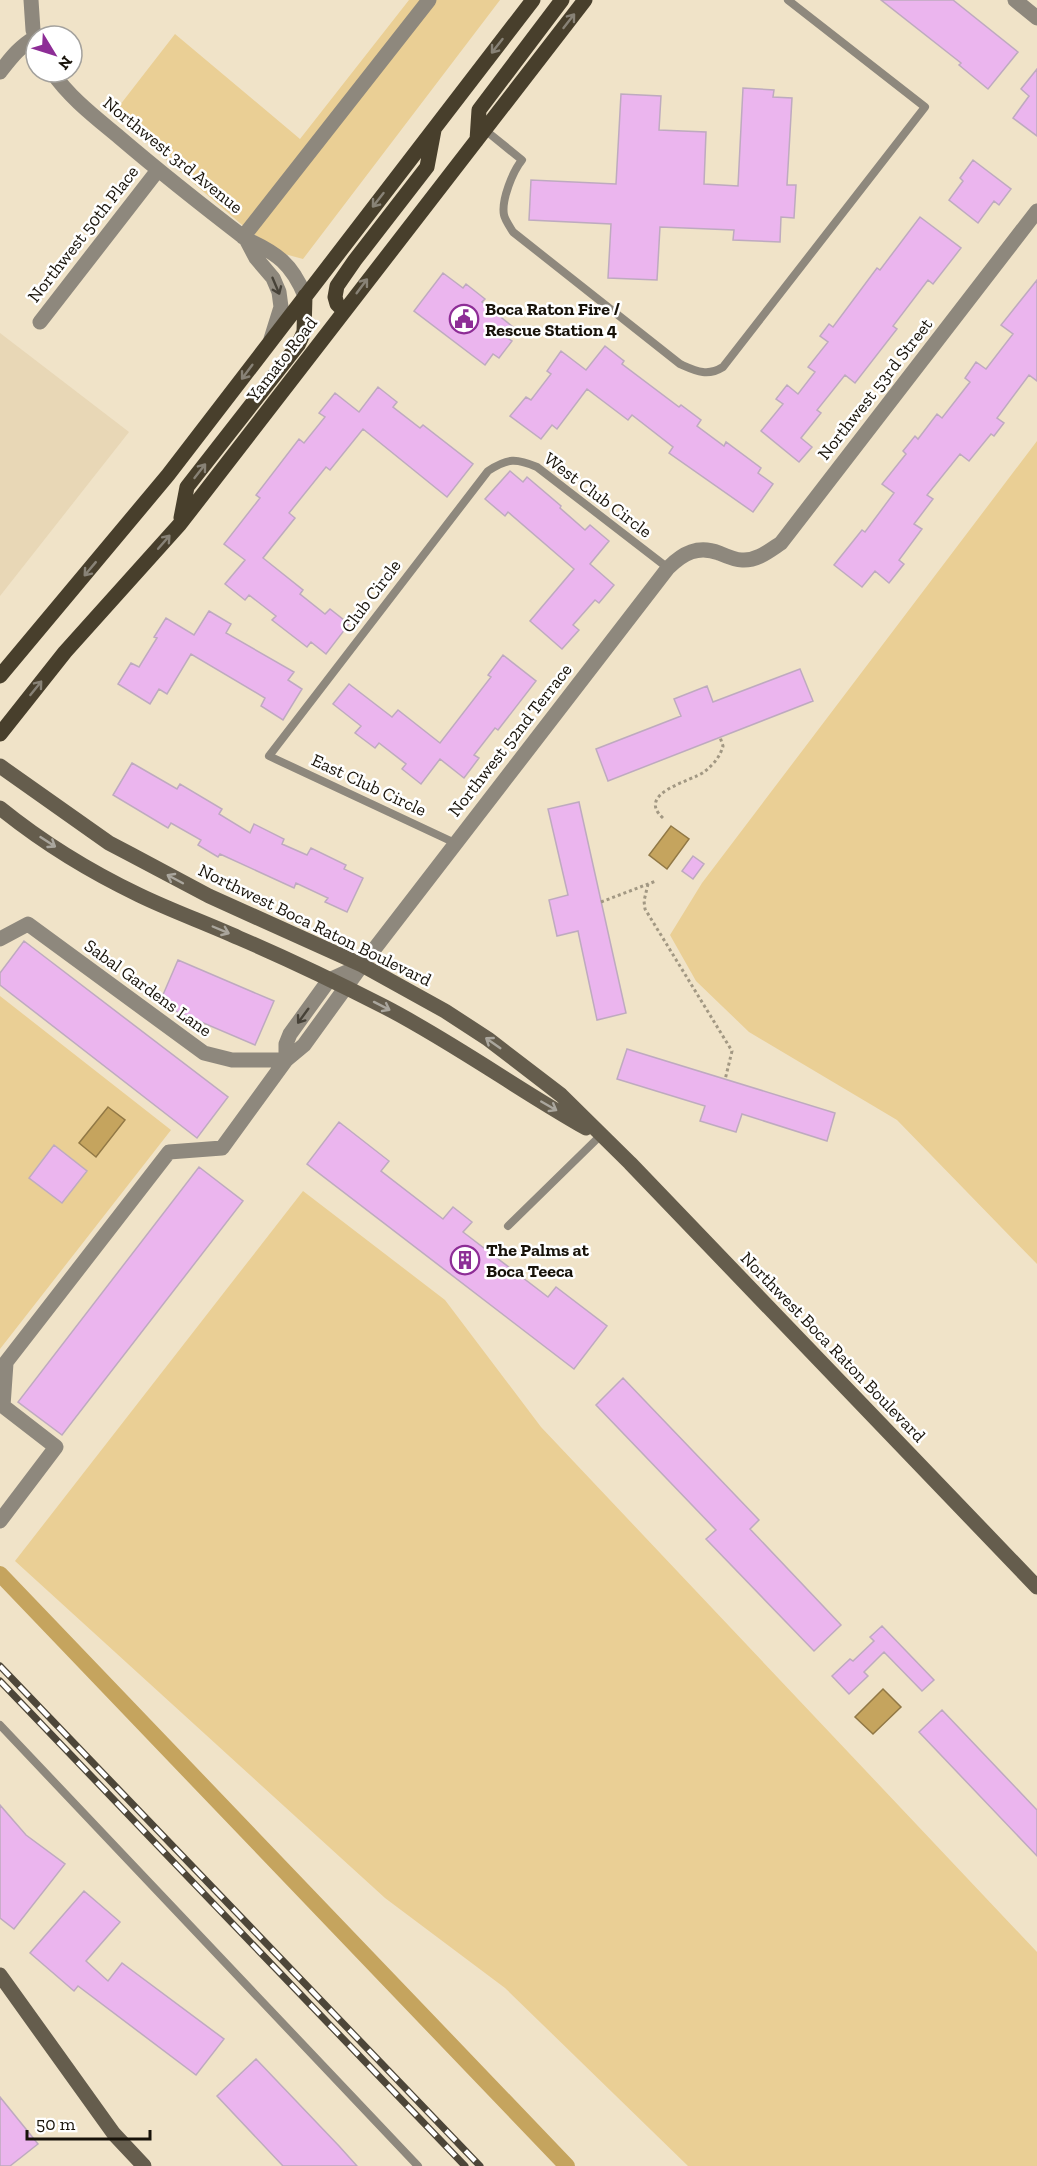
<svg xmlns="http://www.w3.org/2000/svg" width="1037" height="2166" font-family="'Zilla Slab',serif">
<rect width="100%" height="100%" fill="#f0e3c8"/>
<path fill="#e8d7b6" d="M0,333L129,432L0,596Z"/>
<path fill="#eacf95" d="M409,0H500L303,259L281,253L248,230L113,114L175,34L300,139Z
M1037,441V1264L897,1120L749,1032L696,981L670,935L702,883Z
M0,996L171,1130L0,1349Z
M303,1191L445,1300L541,1427L1037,1952V2166H688L505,1988L385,1898L15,1561Z"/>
<path fill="#c5a45e" stroke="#917845" stroke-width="1.5" d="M671,826L689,839L667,869L649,855Z
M108,1107L125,1120L96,1157L79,1143Z
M883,1689L901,1707L873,1734L855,1717Z"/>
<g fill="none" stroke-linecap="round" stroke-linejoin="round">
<path stroke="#c5a45e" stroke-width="16" d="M0,1574L567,2166"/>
</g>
<path fill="#ebb5ee" stroke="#beaabf" stroke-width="1.5" d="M881,0H953L1018,52L988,89L959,65L961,63Z
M1037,69V136L1013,118L1029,96L1021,89Z
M743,88L774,90L773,97L792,98L787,185H796L794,218L781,217L780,242L733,240L734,230L660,227L657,280L608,278L611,224L529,220L531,180L616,184L621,94L661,96L659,130L706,132L704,184L738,186Z
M973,160L1011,189L999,205L994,201L978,223L949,200L963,181L960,178Z
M920,217L961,248L933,284L928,280L893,326L897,329L855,383L845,375L817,410L821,413L801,438L812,447L799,462L761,431L783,404L776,399L787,385L798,394L815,372L808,367L828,342L820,336L829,324L833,327L877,268L880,270Z
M443,273L463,288L466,284L485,299L482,302L513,327L506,337L512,341L499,358L493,354L485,365L414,311Z
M1037,280V381L1029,375L997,418L1004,423L994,436L991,434L969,461L960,454L927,495L933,499L914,524L922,529L899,560L904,564L889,583L875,571L862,587L834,565L862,530L865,532L894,493L882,484L906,454L903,451L915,436L918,439L937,414L942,418L970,382L965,378L976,362L986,369L1013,334L1001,325Z
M605,346L624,361L622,364L679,407L681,405L701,420L697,426L724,446L726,442L761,468L758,473L773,484L753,512L669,453L673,447L632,415L628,420L587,389L557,429L552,425L541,439L510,416L526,397L531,400L551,374L547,371L561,351L586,370Z
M378,387L397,402L393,407L420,428L423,425L473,464L447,497L363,429L330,470L326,467L289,513L295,518L263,558L303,590L300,594L325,614L330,609L349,624L326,654L311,642L307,647L272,620L276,616L249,595L245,600L225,584L245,560L224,544L260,498L256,495L299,439L304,443L325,417L319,413L335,393L359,412Z
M510,471L523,482L527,477L561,506L560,508L585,530L590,525L609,541L590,564L614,585L599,603L595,600L573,625L579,630L562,649L530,621L574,569L508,512L505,516L485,499Z
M209,611L231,624L226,633L294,672L288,680L302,689L283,720L261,706L265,698L191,654L167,694L159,689L150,704L118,684L131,663L139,667L157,638L154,637L166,618L194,635Z
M503,655L536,681L498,730L495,728L474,755L479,758L464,778L440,759L421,784L402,769L406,764L379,743L375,748L355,733L361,726L333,704L349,684L392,717L398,710L440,743L491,677L488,675Z
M800,669L813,701L608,781L596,749L681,716L674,699L707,686L713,702Z
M132,763L177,789L180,784L222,809L219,814L250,833L254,824L284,839L282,844L307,855L311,848L346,865L344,869L363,878L347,912L325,902L328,898L296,883L294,888L220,854L218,857L198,845L201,840L171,823L168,828L113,795Z
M579,802L626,1013L597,1020L578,931L557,936L549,900L568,895L548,809Z
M693,856L704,864L693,879L682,871Z
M24,941L228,1097L197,1138L0,985V973Z
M178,960L274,1001L255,1045L159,1004Z
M627,1049L835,1113L827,1141L742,1114L736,1132L700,1121L705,1106L617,1079Z
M339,1122L389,1161L381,1171L443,1219L453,1207L472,1222L463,1232L548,1297L556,1287L607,1326L574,1369L307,1164Z
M54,1145L87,1171L62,1203L29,1178Z
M199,1167L243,1201L62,1435L18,1402Z
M623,1378L759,1520L750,1529L841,1625L814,1651L706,1539L716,1530L596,1405Z
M882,1626L934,1680L922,1691L884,1652L864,1672L868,1676L849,1694L832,1676L850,1659L853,1661L874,1641L870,1637Z
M942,1710L1037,1810V1856L919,1732Z
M0,1805L26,1835L65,1864L14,1929L0,1918Z
M84,1891L120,1922L86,1961L108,1981L122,1963L224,2039L196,2075L78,1986L74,1991L30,1953Z
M256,2059L339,2146L357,2166H283L217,2096Z
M0,2097L38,2144L10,2166H0Z"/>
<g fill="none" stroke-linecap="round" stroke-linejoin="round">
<path stroke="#a29883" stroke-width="3" stroke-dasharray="3 3" stroke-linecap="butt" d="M663,818C635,793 692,781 704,772C713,765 720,757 723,746L720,737
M648,884L644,901L645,909L732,1051L725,1080
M601,902L656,881"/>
<path stroke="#8e887d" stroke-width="8" d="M485,130L522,160C513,171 501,200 504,215C505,220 510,227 513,232L680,364C696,371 707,377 723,367L925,107L788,0
M455,843L269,756L488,471C508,458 516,458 537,467L668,568
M508,1226L600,1136
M0,1725L418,2166"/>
<path stroke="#8e887d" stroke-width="15" d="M31,0L33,30L36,38
M1015,0L1037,18
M0,72C11,58 20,46 36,37
M52,72C70,98 95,117 119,137C160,172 203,206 246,239C277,253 292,264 305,296
M243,237L429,0
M246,239L256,258L273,278L279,292L281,307L271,339
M40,322L158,170
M0,939L28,924L204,1053L232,1060H286L304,1045L362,965L668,568C683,553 698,545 719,553C726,556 735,560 742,560C757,561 769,551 781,543L1037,211
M286,1060V1044L290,1034L329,980L362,965
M0,1370L169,1152L222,1148L286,1060
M0,1521L56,1447L3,1406L6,1363"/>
<path stroke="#655d4d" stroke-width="15" d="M0,766L109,843L130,854L209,896L362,965L445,1011L488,1039L561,1095L630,1163L1037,1587
M0,808C42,842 91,872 139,895C172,911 206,923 239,938C288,959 336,982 383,1006C453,1042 517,1089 586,1128
M0,1975L114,2134L144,2166"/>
<path stroke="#483f2c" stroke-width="15" d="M477,140L479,110L562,0
M344,311L337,304L335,297L337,286L355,260L427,167L434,130
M181,518L187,487L298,345L304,332L305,296
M0,676L168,475L533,0
M0,734L65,652L180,524L585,0"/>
<g stroke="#4d4639" stroke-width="7">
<path id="rail" d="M0,1666L480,2166
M0,1681L465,2166"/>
</g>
<use href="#rail" stroke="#fff" stroke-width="4.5" stroke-dasharray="14" stroke-linecap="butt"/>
</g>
<defs><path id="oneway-shaft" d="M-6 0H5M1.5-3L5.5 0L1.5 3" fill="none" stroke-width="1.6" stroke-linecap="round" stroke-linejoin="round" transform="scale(1.5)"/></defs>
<g stroke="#888276">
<use href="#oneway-shaft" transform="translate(569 21) rotate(-52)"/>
<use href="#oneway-shaft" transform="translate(497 46) rotate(128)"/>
<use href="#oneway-shaft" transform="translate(378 200) rotate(128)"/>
<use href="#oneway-shaft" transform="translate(362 286) rotate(-53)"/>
<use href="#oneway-shaft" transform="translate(247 372) rotate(127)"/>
<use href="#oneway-shaft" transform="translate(200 471) rotate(-52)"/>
<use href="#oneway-shaft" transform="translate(164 542) rotate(-49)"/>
<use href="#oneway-shaft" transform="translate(90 569) rotate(130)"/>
<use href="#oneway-shaft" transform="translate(36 688) rotate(-51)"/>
</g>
<g stroke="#474238">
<use href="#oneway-shaft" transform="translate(276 286) rotate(67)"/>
<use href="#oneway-shaft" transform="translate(303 1016) rotate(126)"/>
</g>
<g stroke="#aaa69d">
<use href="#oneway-shaft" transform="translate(48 842) rotate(33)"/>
<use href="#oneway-shaft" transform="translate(175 879) rotate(-152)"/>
<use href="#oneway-shaft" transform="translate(221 930) rotate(23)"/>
<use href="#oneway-shaft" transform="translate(382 1006) rotate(27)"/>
<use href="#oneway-shaft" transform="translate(493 1043) rotate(-145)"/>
<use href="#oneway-shaft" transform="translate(549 1106) rotate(30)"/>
</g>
<defs>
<g id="civic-ring" transform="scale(1.5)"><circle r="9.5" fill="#fff" stroke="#8d2d96" stroke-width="1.5"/><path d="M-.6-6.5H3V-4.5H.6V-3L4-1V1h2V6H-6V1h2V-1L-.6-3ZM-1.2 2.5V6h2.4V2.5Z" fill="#8d2d96"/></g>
<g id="building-ring" transform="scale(1.5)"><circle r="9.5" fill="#fff" stroke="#8d2d96" stroke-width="1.5"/><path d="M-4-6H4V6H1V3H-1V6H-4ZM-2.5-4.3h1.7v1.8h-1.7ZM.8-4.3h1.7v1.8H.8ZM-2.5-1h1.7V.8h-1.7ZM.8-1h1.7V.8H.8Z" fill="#8d2d96"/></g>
</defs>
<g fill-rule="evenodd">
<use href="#civic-ring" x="464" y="319"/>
<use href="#building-ring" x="465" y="1260"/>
</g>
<g text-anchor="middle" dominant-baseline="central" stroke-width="5" stroke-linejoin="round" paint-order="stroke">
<g font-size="18" fill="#18130a" stroke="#fff">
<text transform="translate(173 155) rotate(39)">Northwest 3rd Avenue</text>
<text transform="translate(83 234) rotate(-52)">Northwest 50th Place</text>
<text transform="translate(282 359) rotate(-52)">Yamato Road</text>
<text transform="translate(875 389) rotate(-52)">Northwest 53rd Street</text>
<text transform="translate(598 495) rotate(37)">West Club Circle</text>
<text transform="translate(371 596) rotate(-53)">Club Circle</text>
<text transform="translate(510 740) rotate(-52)">Northwest 52nd Terrace</text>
<text transform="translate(369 785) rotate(25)">East Club Circle</text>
<text transform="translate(315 925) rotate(26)">Northwest Boca Raton Boulevard</text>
<text transform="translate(148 988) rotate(36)">Sabal Gardens Lane</text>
<text transform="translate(833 1347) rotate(46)">Northwest Boca Raton Boulevard</text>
</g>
<g font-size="18" font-weight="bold" fill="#18130a" stroke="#fff" text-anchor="start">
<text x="485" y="309">Boca Raton Fire /<tspan x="485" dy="21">Rescue Station 4</tspan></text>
<text x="486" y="1250">The Palms at<tspan x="486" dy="21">Boca Teeca</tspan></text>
</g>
</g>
<g transform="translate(54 54) rotate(128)"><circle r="28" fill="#ffffff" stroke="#a3a19d" stroke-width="1.5"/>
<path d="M0-4.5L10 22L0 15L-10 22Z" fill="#8d2d96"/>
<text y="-9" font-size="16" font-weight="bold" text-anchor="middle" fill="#18130a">N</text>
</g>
<path d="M27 2130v9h123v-9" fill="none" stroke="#18130a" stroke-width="3"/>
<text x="36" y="2130" font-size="18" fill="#18130a" stroke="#ffffff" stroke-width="4.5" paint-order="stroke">50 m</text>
</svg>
